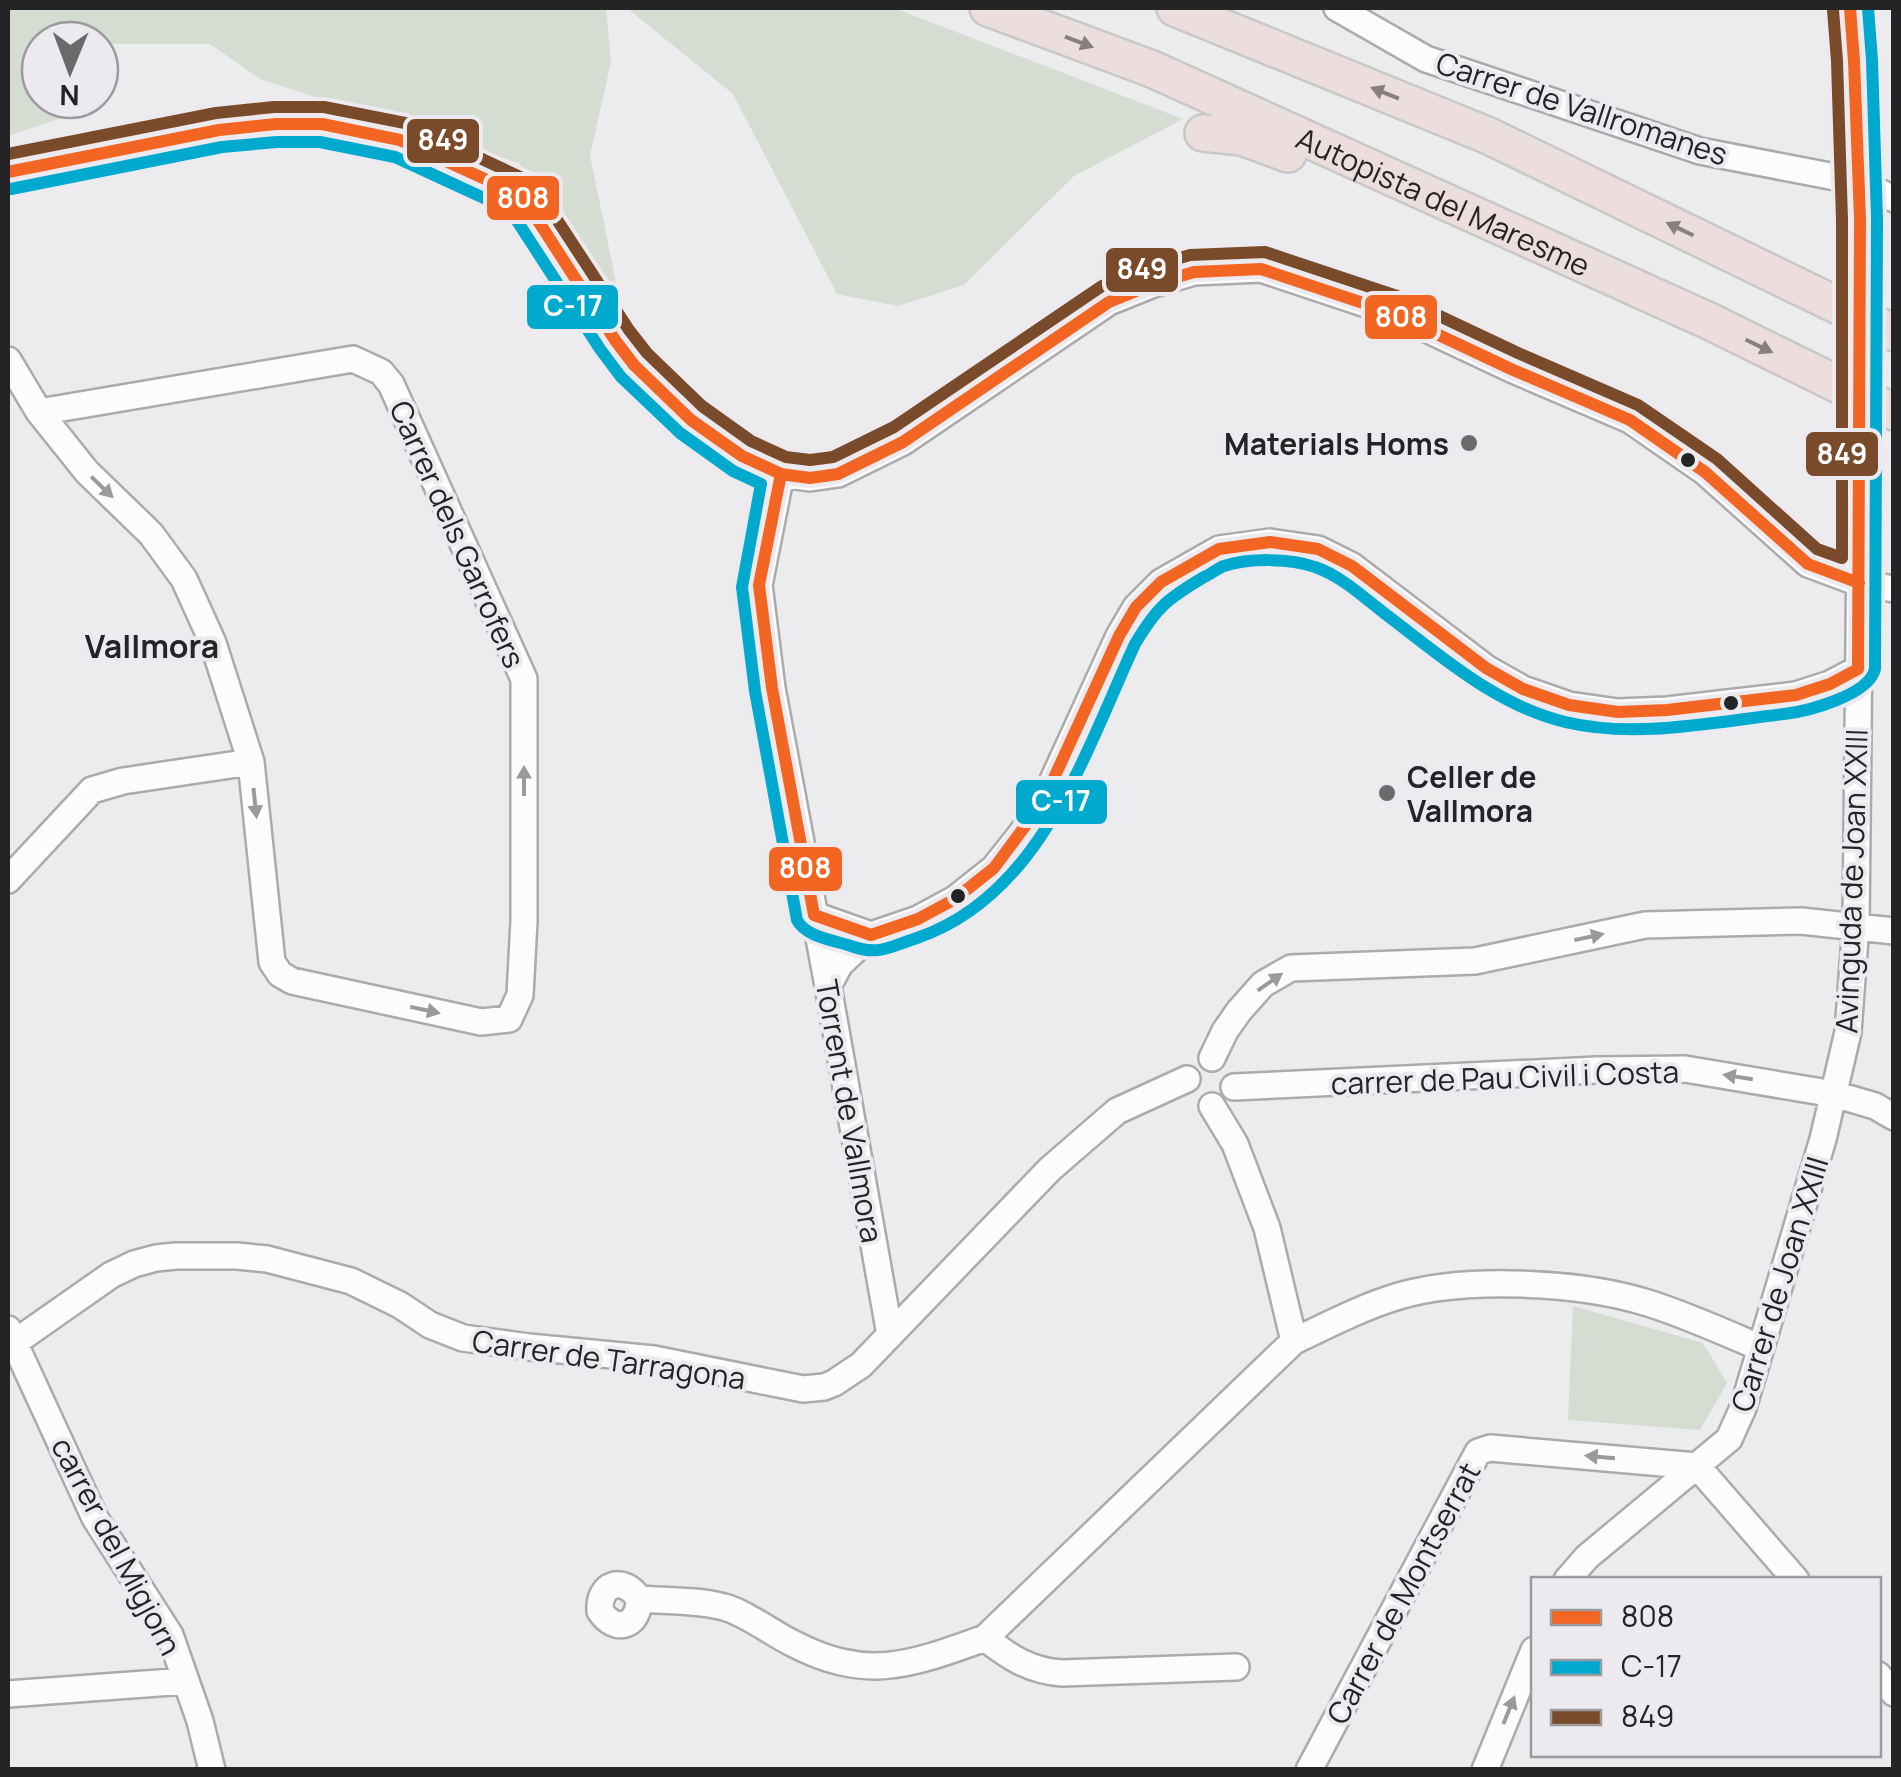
<svg xmlns="http://www.w3.org/2000/svg" width="1901" height="1777" font-family="Manrope,sans-serif">
<rect width="100%" height="100%" fill="#ecebee"/>
<path fill="#d5dcd1" d="M8,8H606L611,62L590,155L625,327L519,163L260,79L210,44H100V40H40V100H100V85L103,104L8,136Z
M627,8H894L1183,119L1074,176L964,285L898,306L837,294L733,94Z
M1573,1306L1703,1343L1727,1383L1700,1430L1568,1420Z"/>
<g fill="none" stroke-linecap="round" stroke-linejoin="round">
<g stroke="#abaaac" stroke-width="30">
<path id="minor" d="M1337,8L1426,59L1700,151L1856,181L1894,199
M1850,8C1859,78 1853,149 1860,219
M8,172L219,130L276,124H322L400,140L522,196L615,340L634,365L691,420L742,456L781,474L810,478L838,474L903,442L1109,302L1151,285L1194,272L1261,269L1390,312L1511,369L1630,420L1705,472L1808,564L1859,583L1894,589
M8,360L39,412L87,472L151,534L184,579L213,643L251,762L272,962L280,974L292,981L481,1022L509,1019L520,995L524,921V679L391,384L381,372L353,359L39,412
M781,474L759,585L772,688L828,986L890,1335
M8,880L92,790L123,781L251,762
M814,915L871,935
M828,986L840,964L871,935L918,919L955,899L994,868L1021,834L1043,802L1119,636L1136,607L1161,582L1219,549L1270,542L1318,549L1352,566L1486,668L1523,689L1569,705L1618,712L1667,710L1796,695L1830,684L1858,669
M1212,1058L1225,1031L1239,1011L1263,984L1291,968L1475,961L1645,925L1801,921L1894,931
M1234,1087L1597,1070L1685,1069L1834,1094L1875,1106L1894,1117
M1212,1106L1235,1144L1267,1228L1294,1341
M8,1329L95,1518L170,1635L200,1721L212,1770
M14,1343L111,1275L134,1264L156,1258L176,1256H237L267,1259L351,1281L400,1305L430,1325L463,1338L529,1347L654,1359L803,1389L824,1387L834,1383L861,1365L1050,1169L1117,1111L1187,1079
M1697,1466L1796,1580
M1567,1580L1587,1557L1729,1439L1743,1408L1823,1139L1848,1032L1856,925L1860,544
M639,1599C624,1575 598,1583 600,1611C615,1634 639,1627 639,1599C665,1601 699,1600 724,1607C744,1612 772,1633 792,1643C867,1682 910,1665 985,1638
M1236,1667L1062,1673C1030,1671 1009,1657 985,1638L1294,1341C1328,1325 1362,1307 1399,1296C1466,1276 1581,1282 1648,1303C1686,1315 1724,1332 1761,1348
M1878,1675L1894,1693
M8,1694L186,1681
M1309,1770L1478,1452L1490,1448L1697,1466
M1485,1770L1534,1650"/>
</g>
<g stroke="#c8c8c9" stroke-width="40">
<g id="highway">
<path id="s1" d="M988,8L1152,69L1709,321L1894,412"/>
<path d="M1175,8L1489,136L1894,333"/>
<path d="M1203,133L1242,137L1288,154"/>
</g>
</g>
<use href="#minor" stroke="#fcfcfc" stroke-width="25"/>
<use href="#highway" stroke="#ebdedc" stroke-width="35"/>
<g stroke="#abaaac" stroke-width="30" stroke-linecap="butt">
<path id="minor-bridge" d="M1860,219V544"/>
</g>
<use href="#minor-bridge" stroke="#fcfcfc" stroke-width="25"/>
<g stroke="#eceaef" stroke-width="20">
<path id="bus-1" d="M8,172L219,130L276,124H322L400,140L522,196L615,340L634,365L691,420L742,456L781,474L810,478L838,474L903,442L1109,302L1151,285L1194,272L1261,269L1390,312L1511,369L1630,420L1705,472L1808,564L1859,583
M781,474L759,585L772,688L814,915L871,935L918,919L955,899L994,868L1043,802L1119,636L1136,607L1161,582L1219,549L1270,542L1318,549L1352,566L1486,668L1523,689L1569,705L1618,712L1667,710L1796,695L1830,684L1858,669L1860,219L1854,61L1850,8"/>
</g>
<g stroke="#eceaef" stroke-width="20">
<path id="bus-2" d="M11,189L222,147L277,142H320L395,157L510,210L600,349L621,377L680,433L733,471L761,484L742,587L755,691L797,920C806,937 833,940 851,946C879,956 889,947 917,938C1041,896 1085,752 1135,644C1157,607 1167,599 1204,577C1211,574 1218,568 1224,566C1248,558 1291,558 1315,567C1341,576 1362,596 1384,613C1440,655 1495,705 1565,722C1636,739 1713,722 1784,714C1809,711 1869,695 1875,669L1877,219L1872,60L1868,8"/>
</g>
<g stroke="#eceaef" stroke-width="20">
<path id="bus-3" d="M8,154L216,113L274,107H324L405,123L533,183L629,330L647,353L702,406L751,441L786,457L810,460L833,457L894,427L1102,286L1146,268L1190,255L1265,252L1397,296L1518,353L1638,405L1717,459L1817,549L1842,558V220L1837,61L1833,10"/>
</g>
<use href="#bus-1" stroke="#f26522" stroke-width="12"/>
<use href="#bus-2" stroke="#00a9ce" stroke-width="12"/>
<use href="#bus-3" stroke="#7a4b2a" stroke-width="12"/>
</g>
<defs><path id="oneway-solid" d="M-6-.8H1V-3.2L6.5 0L1 3.2V.8H-6Z" transform="scale(2.5)"/></defs>
<g fill="#888080">
<use href="#oneway-solid" transform="translate(1079 42) rotate(21)"/>
<use href="#oneway-solid" transform="translate(1385 93) rotate(-158)"/>
<use href="#oneway-solid" transform="translate(1680 229) rotate(-154)"/>
<use href="#oneway-solid" transform="translate(1759 346) rotate(26)"/>
</g>
<g fill="#9b9a9b">
<use href="#oneway-solid" transform="translate(102 487) rotate(44)"/>
<use href="#oneway-solid" transform="translate(524 781) rotate(-90)"/>
<use href="#oneway-solid" transform="translate(255 803) rotate(84)"/>
<use href="#oneway-solid" transform="translate(1589 937) rotate(-12)"/>
<use href="#oneway-solid" transform="translate(1270 982) rotate(-35)"/>
<use href="#oneway-solid" transform="translate(425 1010) rotate(12)"/>
<use href="#oneway-solid" transform="translate(1738 1077) rotate(-171)"/>
<use href="#oneway-solid" transform="translate(1600 1457) rotate(-175)"/>
<use href="#oneway-solid" transform="translate(1509 1710) rotate(-68)"/>
</g>
<g fill="#6a696b" stroke="#eceaef" stroke-width="4">
<circle cx="1469" cy="443" r="10"/>
<circle cx="1387" cy="793" r="10"/>
</g>
<g fill="#242325" stroke="#eceaef" stroke-width="4">
<circle cx="1688" cy="460" r="9"/>
<circle cx="1731" cy="703" r="9"/>
<circle cx="958" cy="896" r="9"/>
</g>
<g text-anchor="middle" dominant-baseline="central" stroke-width="8" stroke-linejoin="round" paint-order="stroke">
<g font-size="30" fill="#242325" stroke="#eceaef">
<text transform="translate(1582 108) rotate(18)">Carrer de Vallromanes</text>
<text stroke="none"><textPath href="#s1" startOffset="495">Autopista del Maresme</textPath></text>
<text transform="translate(458 534) rotate(66)">Carrer dels Garrofers</text>
<text transform="translate(1851 881) rotate(-88)">Avinguda de Joan XXIII</text>
<text transform="translate(1505 1077) rotate(-2)">carrer de Pau Civil i Costa</text>
<text transform="translate(850 1111) rotate(80)">Torrent de Vallmora</text>
<text transform="translate(1779 1284) rotate(-73)">Carrer de Joan XXIII</text>
<text transform="translate(609 1359) rotate(8)">Carrer de Tarragona</text>
<text transform="translate(117 1546) rotate(62)">carrer del Migjorn</text>
<text transform="translate(1403 1593) rotate(-62)">Carrer de Montserrat</text>
</g>
<g font-size="30" font-weight="bold" fill="#242325" stroke="#eceaef" text-anchor="end">
<text x="1449" y="443">Materials Homs</text>
<text x="1407" y="776" text-anchor="start">Celler de<tspan x="1407" dy="34">Vallmora</tspan></text>
</g>
<g font-size="32" font-weight="bold" fill="#242325" stroke="#eceaef">
<text x="152" y="646">Vallmora</text>
</g>
</g>
<g stroke="#eceaef" stroke-width="4">
<rect x="405" y="117" width="76" height="48" rx="10" fill="#7a4b2a"/>
<rect x="485" y="174" width="76" height="48" rx="10" fill="#f26522"/>
<rect x="1104" y="246" width="76" height="48" rx="10" fill="#7a4b2a"/>
<rect x="525" y="283" width="95" height="48" rx="10" fill="#00a9ce"/>
<rect x="1363" y="293" width="76" height="48" rx="10" fill="#f26522"/>
<rect x="1804" y="430" width="76" height="48" rx="10" fill="#7a4b2a"/>
<rect x="1014" y="778" width="95" height="48" rx="10" fill="#00a9ce"/>
<rect x="767" y="845" width="77" height="48" rx="10" fill="#f26522"/>
</g>
<g font-size="28" text-anchor="middle" font-weight="bold" fill="#fff">
<text x="443" y="150">849</text>
<text x="523" y="208">808</text>
<text x="1142" y="279">849</text>
<text x="573" y="316">C-17</text>
<text x="1401" y="327">808</text>
<text x="1842" y="464">849</text>
<text x="1061" y="811">C-17</text>
<text x="805" y="878">808</text>
</g>
<rect width="1901" height="1777" fill="none" stroke="#242325" stroke-width="20"/>
<rect x="1531" y="1577" width="350" height="180" fill="#eceaef" stroke="#9c9a9e" stroke-width="2.5"/>
<rect x="1551" y="1610" width="50" height="15" fill="#f26522" stroke="#9c9a9e" stroke-width="2.5"/>
<text x="1621" y="1627" font-size="30" fill="#242325">808</text>
<rect x="1551" y="1660" width="50" height="15" fill="#00a9ce" stroke="#9c9a9e" stroke-width="2.5"/>
<text x="1621" y="1677" font-size="30" fill="#242325">C-17</text>
<rect x="1551" y="1710" width="50" height="15" fill="#7a4b2a" stroke="#9c9a9e" stroke-width="2.5"/>
<text x="1621" y="1727" font-size="30" fill="#242325">849</text>
<g transform="translate(70 70) rotate(181)"><circle r="48" fill="#eceaef" stroke="#9c9a9e" stroke-width="2.5"/>
<path d="M0-8L18 38L0 25L-18 38Z" fill="#6a696b"/>
<text y="-15" font-size="28" font-weight="bold" text-anchor="middle" fill="#242325">N</text>
</g>
</svg>
